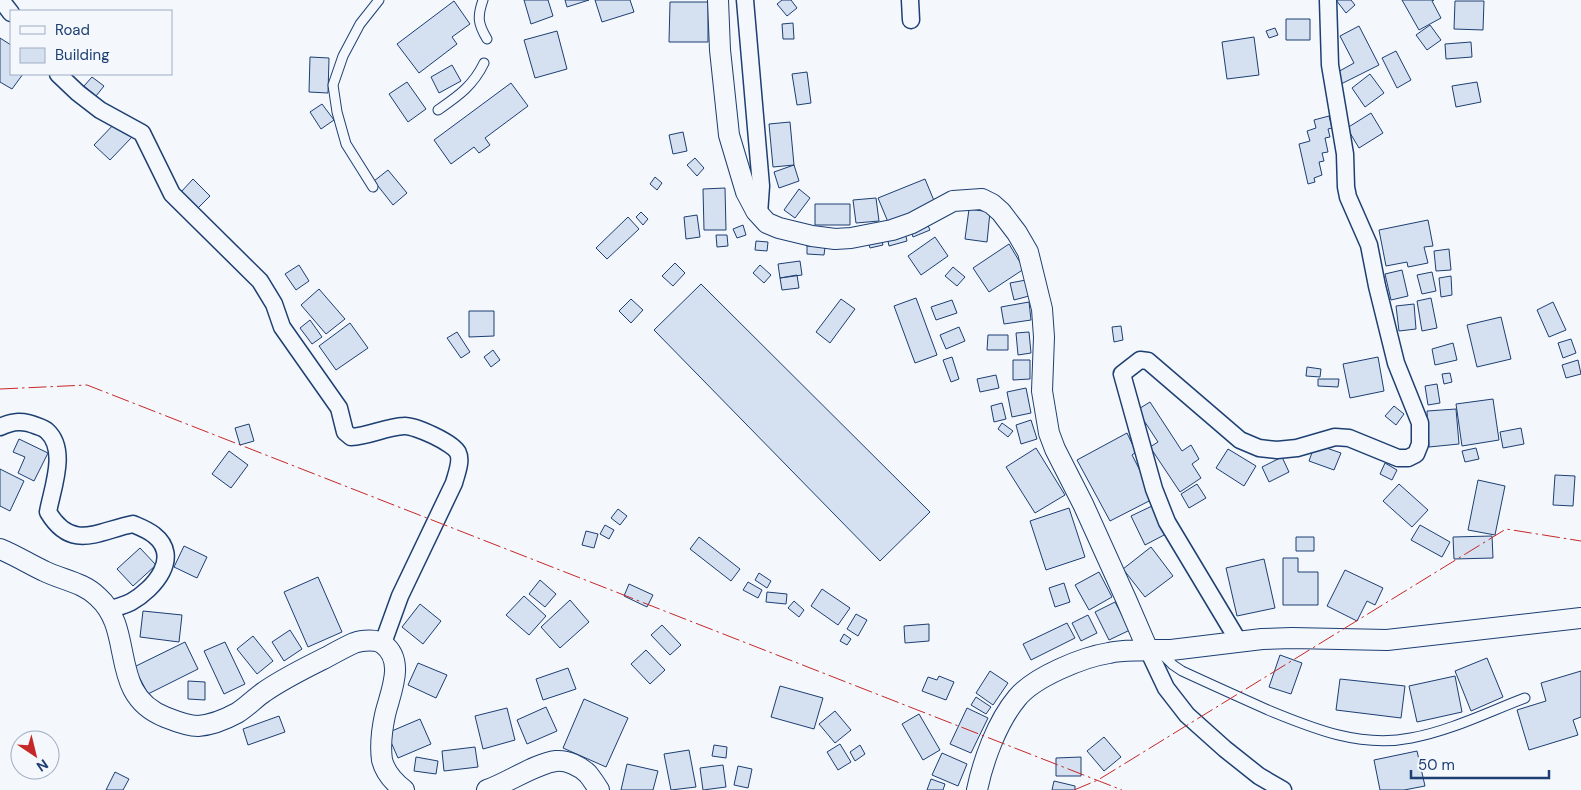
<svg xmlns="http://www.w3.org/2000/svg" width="1581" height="790" font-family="'DM Sans',sans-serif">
<rect width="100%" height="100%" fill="#f4f7fb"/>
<path fill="#d5e0f0" stroke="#1d3f73" d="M524,0H548L553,16L531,24Z
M565,0H589L567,7Z
M595,0H630L634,12L602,22Z
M782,0H791L797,8L787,16L777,4Z
M1336,0H1351L1355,5L1346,13Z
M1402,0H1434L1432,1L1441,18L1419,30Z
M454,1L470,24L452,37L457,44L419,73L397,44Z
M1455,1H1484L1483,30L1454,29Z
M670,2H708V42H669Z
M1286,19H1310V40H1286Z
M793,23L794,39H783L782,24Z
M1430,25L1441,40L1427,50L1416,35Z
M1359,26L1379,65L1341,84L1336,73L1354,63L1340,36Z
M1275,28L1278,35L1269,38L1266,31Z
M557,31L567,69L535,78L524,40Z
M1254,37L1259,75L1227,79L1222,42Z
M0,38L11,45V74H23L12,89L0,82Z
M1471,42L1472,57L1446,59L1445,44Z
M1396,51L1411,80L1397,88L1382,58Z
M310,57L329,58L328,93L309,92Z
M452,65L461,81L439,93L431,77Z
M807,72L811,103L797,105L792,74Z
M1370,74L1384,93L1365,107L1352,88Z
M92,77L104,86L96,96L84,86Z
M407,82L426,109L408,122L389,94Z
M1477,82L1481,102L1456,107L1452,86Z
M511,83L528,106L485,138L490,145L479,153L474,147L451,164L434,140Z
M322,104L334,120L321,129L310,112Z
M1371,113L1383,133L1359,148L1347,128Z
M1329,116L1332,128L1328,129L1330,137L1325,138L1328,152L1322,153L1324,161L1319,162L1322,175L1314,178L1315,182L1308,184L1299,144L1310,141L1307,131L1316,128L1314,120Z
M116,122L132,137L110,160L94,145Z
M790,122L794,165L773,167L769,124Z
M683,132L687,151L673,154L669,135Z
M695,158L704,168L697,176L687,165Z
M794,165L799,181L779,188L774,172Z
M388,170L407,193L393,205L374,181Z
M655,177L662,183L657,190L650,184Z
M193,179L210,196L198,208L181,192Z
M925,179L935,203L888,222L878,198Z
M725,188L726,230H704L703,189Z
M799,189L810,198L795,218L784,210Z
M876,198L879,221L856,223L853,200Z
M815,204H850V225H815Z
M969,209L990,212L987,242L965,239Z
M641,212L648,219L643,225L636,217Z
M697,215L700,237L686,239L684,217Z
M628,217L639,229L607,259L596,248Z
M1428,220L1433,246L1424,247L1428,263L1408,267L1407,262L1386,266L1379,230Z
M926,221L930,230L913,237L910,228Z
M743,225L746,235L737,238L733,229Z
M905,232L907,241L889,246L887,236Z
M716,235H727L728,246L717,247Z
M935,237L948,256L921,275L908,256Z
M881,238L883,245L870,248L868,241Z
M756,241L768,242L767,251L755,250Z
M1009,244L1024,269L989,292L973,268Z
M807,246L825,247L824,255L807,254Z
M1449,249L1451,270L1436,271L1434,251Z
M800,261L802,275L780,278L778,264Z
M675,263L685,273L673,286L662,276Z
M299,265L309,281L296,290L285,274Z
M760,265L771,275L764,283L753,273Z
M953,267L965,277L957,286L945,276Z
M1402,270L1408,296L1391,300L1385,274Z
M1432,272L1436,291L1422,294L1417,275Z
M797,275L799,288L782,290L780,278Z
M1451,276L1452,295L1441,297L1439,278Z
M1026,280L1029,296L1014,300L1010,283Z
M701,284L930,512L880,561L654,330Z
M319,289L345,319L326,334L301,305Z
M916,298L937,355L915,363L894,306Z
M1431,298L1437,328L1422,331L1417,301Z
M631,299L643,310L631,323L619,311Z
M841,299L855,309L830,343L816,332Z
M952,300L957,313L936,320L931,307Z
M1029,302L1031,320L1004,324L1001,307Z
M1553,302L1566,330L1549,337L1537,310Z
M1414,304L1416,329L1399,331L1396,306Z
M469,311H494V336L469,337Z
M1501,317L1511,359L1477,367L1467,325Z
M310,320L322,337L312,344L300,328Z
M350,323L368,348L336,370L319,346Z
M1121,326L1123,340L1114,342L1112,327Z
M959,327L965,341L946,349L940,335Z
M457,332L470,352L461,358L447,338Z
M1029,332L1031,353L1018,355L1016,333Z
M988,335H1008V350H987Z
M1571,339L1576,353L1563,358L1558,343Z
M1453,343L1457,360L1435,365L1432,349Z
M493,350L500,360L491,367L484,357Z
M952,357L959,379L951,382L943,360Z
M1378,357L1384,391L1350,398L1343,364Z
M1013,360H1030V379L1013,380Z
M1578,360L1581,374L1566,378L1562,365Z
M1307,367L1321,369L1320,377L1306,376Z
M1450,373L1452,382L1444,384L1442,374Z
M996,375L999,388L980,392L977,379Z
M1318,379H1339L1338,387L1318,386Z
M1437,384L1440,403L1428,405L1425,386Z
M1026,388L1031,413L1012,417L1007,392Z
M1493,399L1499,440L1462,446L1456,404Z
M1150,402L1182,451L1191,445L1199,459L1192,464L1201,478L1180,492L1150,447L1158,442L1137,410Z
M1002,403L1006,419L994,422L991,406Z
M1394,406L1404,414L1396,425L1385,416Z
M1456,409L1459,444L1429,447L1427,411Z
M1031,420L1037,439L1021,444L1016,425Z
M1002,423L1013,431L1008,437L998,429Z
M249,424L254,441L240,445L235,428Z
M1521,428L1524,444L1503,448L1500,432Z
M1127,433L1136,452L1132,455L1150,490L1146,492L1151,500L1110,521L1077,460Z
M19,439L48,453L34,481L18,473L25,457L13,452Z
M1315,444L1341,453L1334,470L1309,461Z
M1036,448L1065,495L1035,513L1006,467Z
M1476,448L1479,459L1465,462L1462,451Z
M1228,449L1256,466L1244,486L1216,468Z
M229,451L248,465L231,488L212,474Z
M1282,457L1289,472L1269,482L1262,467Z
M1385,463L1397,470L1392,480L1380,474Z
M0,469L24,481L10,511L0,506Z
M1555,475L1575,476L1573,506L1553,505Z
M1478,480L1505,486L1495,535L1468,530Z
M1197,484L1206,498L1189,508L1181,494Z
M1399,484L1428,510L1412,527L1383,501Z
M1152,506L1166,534L1145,545L1131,516Z
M1069,508L1085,557L1046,570L1030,521Z
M618,509L627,516L620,525L611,518Z
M605,525L614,530L609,539L600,534Z
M1420,525L1450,542L1442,557L1411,540Z
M586,531L598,534L594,548L582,545Z
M1492,536L1493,558L1454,559L1453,537Z
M699,537L740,569L731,581L690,549Z
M1296,537H1314V551H1296Z
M184,546L207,557L197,578L174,567Z
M1151,547L1173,576L1145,597L1123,569Z
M140,548L156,565L133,586L117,569Z
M1283,558H1298V572H1318V605H1283Z
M1264,559L1275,608L1237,616L1226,568Z
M1345,570L1383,588L1375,605L1367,601L1357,621L1327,606Z
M1099,572L1112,597L1089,610L1075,585Z
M759,573L771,581L767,588L755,580Z
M318,577L342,632L308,647L284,592Z
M540,580L556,594L545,607L529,594Z
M748,582L762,590L758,598L743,590Z
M1064,583L1070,602L1055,607L1049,588Z
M629,584L653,595L647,607L624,596Z
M822,589L850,608L838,625L811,606Z
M767,592L787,594L786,604L766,602Z
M524,596L546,616L529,635L506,615Z
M570,600L589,622L560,648L541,627Z
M794,601L804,610L799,617L788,608Z
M1115,602L1130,630L1109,640L1095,612Z
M420,604L441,621L423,644L402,627Z
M143,611L182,615L179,642L140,637Z
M856,614L867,620L858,636L847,629Z
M1088,615L1097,633L1081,641L1072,623Z
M1067,623L1075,638L1031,660L1023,644Z
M929,624V641L905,643L904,626Z
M662,625L681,645L670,655L651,635Z
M290,630L302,649L284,661L272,642Z
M844,634L851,639L847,645L840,641Z
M253,636L273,661L257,674L237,649Z
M185,642L198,669L148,694L134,667Z
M225,642L245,684L224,694L204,651Z
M646,650L665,670L650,684L631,664Z
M1280,655L1302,663L1291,694L1269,687Z
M1487,658L1503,697L1471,711L1455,671Z
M418,663L447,675L436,698L408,685Z
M568,668L576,689L543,700L536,679Z
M990,671L1008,683L993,705L976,693Z
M1581,671V717L1573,720L1578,735L1529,750L1517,710L1546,701L1541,683Z
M939,676L954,682L946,700L922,691L928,677L937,680Z
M1455,676L1462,712L1417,722L1409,686Z
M1340,679L1405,686L1401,718L1336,710Z
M188,681L205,682V700L188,699Z
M780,686L823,698L814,729L771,717Z
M976,697L991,707L986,714L971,705Z
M584,699L628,718L606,767L563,748Z
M546,707L557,731L527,744L517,720Z
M507,708L515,740L483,749L475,716Z
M967,708L988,718L971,753L950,744Z
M835,711L851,730L835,743L819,724Z
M919,714L940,750L923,760L902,724Z
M279,716L285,732L248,745L243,729Z
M420,719L431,744L398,758L387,733Z
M1104,737L1121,757L1104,771L1087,751Z
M840,744L851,762L838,770L827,752Z
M714,745L727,747L726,758L712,756Z
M860,745L865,754L855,761L850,752Z
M475,747L478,767L444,771L442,751Z
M689,750L696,787L671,790L664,754Z
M1417,751L1425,786L1404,790H1380L1374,760Z
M942,753L967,764L958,786L932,775Z
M416,757L438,761L436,774L414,771Z
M1081,757V776H1056V758Z
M627,764L658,771L653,790H621Z
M723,765L726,787L703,790L700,768Z
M738,766L752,769L748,788L734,785Z
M115,772L129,779L123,790H106Z
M931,779L945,784L943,790H927Z
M1054,781L1075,786V790H1052Z"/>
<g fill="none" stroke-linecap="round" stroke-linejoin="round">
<g stroke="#1d3f73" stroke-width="11">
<path id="service" d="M483,0C477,17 478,24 487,39
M438,110C458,96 473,86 484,63
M373,187L346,144L337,112L333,85L343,56L360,24L379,0
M1160,652L1173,665L1182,671C1210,684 1239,697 1268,710C1314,729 1361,748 1411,738C1450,731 1488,712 1525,698"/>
</g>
<g stroke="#1d3f73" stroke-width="19">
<path id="minor" d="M1,0L11,13
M745,0L761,186L759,214
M910,0L911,20
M58,74L78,93L100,110L142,133L172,194L260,281L274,304L282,327L339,408L345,432L351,437C369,436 386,427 404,426C414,425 454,443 458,453C462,461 456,475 454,483L400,596L383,643
M0,427C13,421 23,420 37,426C40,427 45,429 47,431C68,450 52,489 48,512C72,552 98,531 133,524C140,527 148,530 154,535C182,557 154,589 131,602C125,605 117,607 110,610
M1239,642L1167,522L1154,489L1122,374L1140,360L1148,361L1240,440L1259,448L1277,450L1297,448L1335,437L1349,438L1398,458H1408L1416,454L1420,444V423L1396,363L1377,286L1369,245L1348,197L1346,187L1345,154L1330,65L1328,0
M1148,650L1166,688L1187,715L1225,749L1259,776L1283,790"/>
</g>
<g stroke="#1d3f73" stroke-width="22">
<path id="tertiary" d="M718,0L720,50L729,135L746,192L756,211L767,223L779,228L812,236L835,239L851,238L892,230L912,223L953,201L982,199L992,204L1001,212L1017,233L1028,252L1042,309L1044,337L1042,391L1049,433L1055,449L1083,504L1126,599L1148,650C1135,651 1121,650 1109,653C1083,657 1034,677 1017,698C997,722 983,761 977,790
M0,549C15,555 29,564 44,571C62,580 83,582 98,597C136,631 107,694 165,717C175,721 187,726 198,726C211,725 226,719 237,713C247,707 255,698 264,692C284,678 305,668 327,657C336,652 345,647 354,643C362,640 377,639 383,644C406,661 390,693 385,715C382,729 380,746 382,760C385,772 395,783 404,790
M1148,650H1171L1262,639L1292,638L1387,640L1581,618
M487,790C507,783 537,763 556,761C567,760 580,766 588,774C592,779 596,785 599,790"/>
</g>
<use href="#service" stroke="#f4f7fb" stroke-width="9"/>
<use href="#minor" stroke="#f4f7fb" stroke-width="16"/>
<use href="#tertiary" stroke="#f4f7fb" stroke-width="20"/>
<path stroke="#c62828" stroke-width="1" stroke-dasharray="18 4 2.5 4" stroke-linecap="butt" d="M0,389L87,385L1122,790
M1074,790L1098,780L1506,529L1581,541"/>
</g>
<rect x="10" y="10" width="162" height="65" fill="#f4f7fb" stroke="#9eadc5"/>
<rect x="20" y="26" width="25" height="8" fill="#f4f7fb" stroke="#9eadc5"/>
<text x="55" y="35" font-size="15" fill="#1d3f73">Road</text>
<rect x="20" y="48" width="25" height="15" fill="#d5e0f0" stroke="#9eadc5"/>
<text x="55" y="60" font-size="15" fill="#1d3f73">Building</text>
<g transform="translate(35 755) rotate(145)"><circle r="24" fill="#f4f7fb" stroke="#9eadc5"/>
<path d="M0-4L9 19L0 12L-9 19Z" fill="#c62828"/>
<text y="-8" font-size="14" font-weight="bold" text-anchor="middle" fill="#1d3f73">N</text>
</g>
<path d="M1411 770v8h138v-8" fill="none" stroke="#1d3f73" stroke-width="2.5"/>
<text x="1418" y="770" font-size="15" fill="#1d3f73" stroke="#f4f7fb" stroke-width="4" paint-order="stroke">50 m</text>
</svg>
